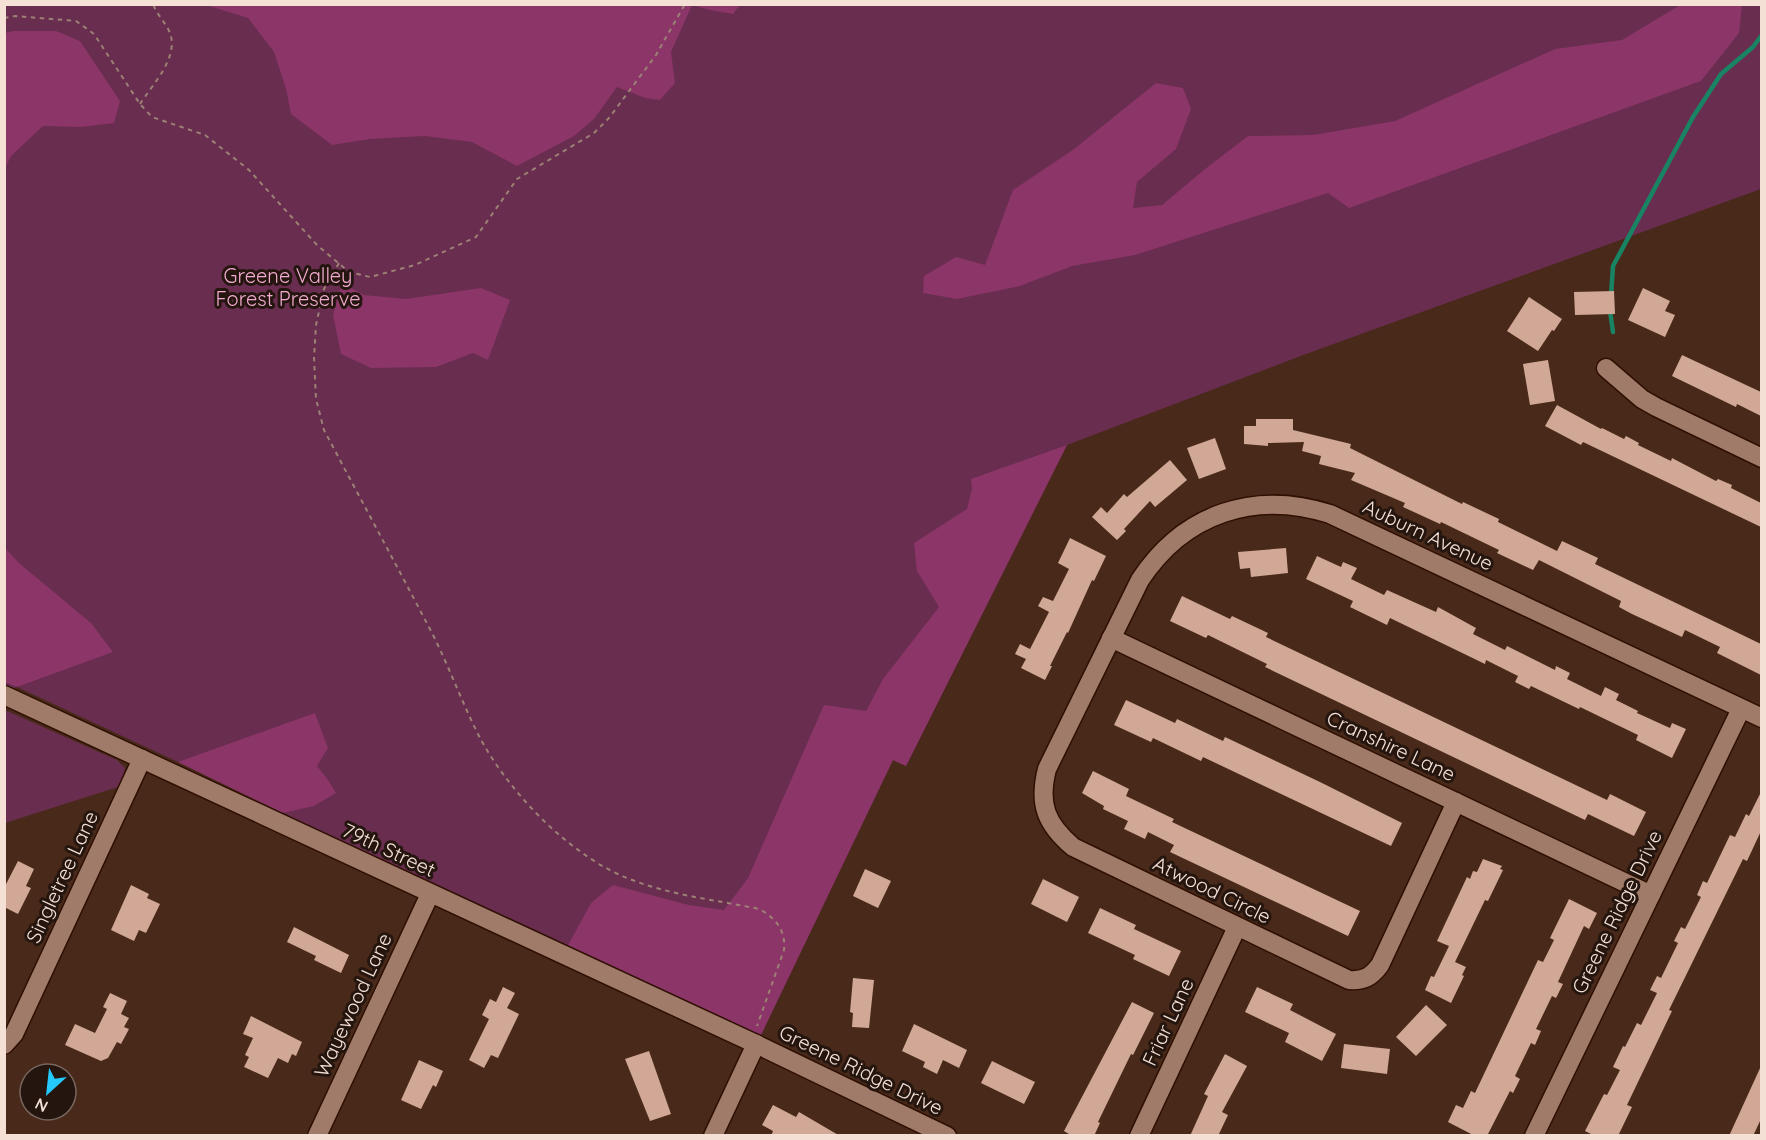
<svg xmlns="http://www.w3.org/2000/svg" width="1766" height="1140" font-family="Quicksand,sans-serif">
<style>
.green{fill:#682d4f}
.forest{fill:#8b3568}
.lines{fill:none;stroke-linecap:round;stroke-linejoin:round}
.stream{stroke:#198463;stroke-width:4.5}
.building{fill:#d0a895}
.minor-casing{stroke:#2e1002;stroke-width:21}
.path{stroke:#9c8174;stroke-width:2;stroke-dasharray:4.5 4.5;stroke-linecap:butt}
.minor{stroke:#a17b69;stroke-width:18}
.labels{text-anchor:middle;stroke-width:6;stroke-linejoin:round;paint-order:stroke}
.park-label{font-size:20px;fill:#f3abd1;stroke:#24160f}
.street-label{font-size:20px;fill:#f5e0d6;stroke:#24160f}
</style>
<rect width="100%" height="100%" fill="#492919"/>
<g class="green">
<polygon points="4,5 1761,5 1761,189 1306,354 1067,445 906,766 893,760 761,1035 432,885 178,762 17,687 5,691"/>
<polygon points="5,710 117,760 125,768 121,786 5,823"/>
</g>
<g class="forest">
<polygon points="206,5 740,4 740,5 733,14 710,10 692,5 671,52 675,83 660,100 645,98 617,87 594,119 574,136 517,166 472,142 425,136 370,139 332,145 291,114 286,89 274,52 248,18"/>
<polygon points="1680,5 1742,5 1739,33 1701,81 1349,208 1328,193 1135,255 1072,266 1020,286 957,299 923,293 924,276 956,257 985,265 1013,190 1074,149 1156,83 1183,88 1191,109 1176,149 1137,182 1133,208 1162,205 1205,169 1248,136 1313,135 1395,121 1555,49 1622,40"/>
<polygon points="13,31 56,31 80,41 120,101 114,123 81,127 43,126 11,156 5,168 5,33"/>
<polygon points="342,283 364,295 406,299 481,288 510,300 488,360 473,353 436,367 371,368 341,354 333,315"/>
<polygon points="1067,445 906,766 893,760 761,1035 567,947 591,903 613,885 689,905 724,910 748,878 824,705 866,711 883,679 939,607 917,571 914,543 967,509 972,489 971,479"/>
<polygon points="5,548 19,563 91,623 113,652 17,687 5,682"/>
<polygon points="315,713 328,748 317,766 328,780 336,793 314,806 283,813 178,762"/>
</g>
<g class="lines">
<g class="stream">
<polyline points="1611,296 1613,266 1693,117 1721,74 1753,47 1762,35"/>
<polyline points="1610,311 1613,332"/>
</g>
</g>
<g class="building">
<polygon points="1643,288 1670,301 1665,311 1675,315 1665,337 1628,320"/>
<polygon points="1614,291 1615,314 1575,315 1574,292"/>
<polygon points="1529,297 1562,319 1554,331 1552,330 1538,351 1507,331"/>
<polygon points="1682,355 1761,392 1761,416 1737,404 1736,407 1672,376"/>
<polygon points="1548,360 1555,401 1530,405 1523,364"/>
<polygon points="1557,405 1601,429 1602,428 1624,439 1626,436 1639,443 1638,445 1671,461 1672,458 1716,481 1718,479 1732,485 1731,488 1761,503 1761,527 1583,442 1581,445 1545,426"/>
<polygon points="1256,419 1293,419 1293,430 1351,444 1350,448 1462,504 1463,502 1499,519 1498,522 1557,551 1562,541 1598,558 1595,564 1761,644 1761,675 1717,653 1720,647 1685,630 1682,637 1632,614 1619,607 1621,601 1539,560 1533,570 1497,553 1499,550 1441,522 1440,524 1403,507 1405,503 1351,480 1355,473 1319,464 1321,456 1302,451 1304,442 1268,443 1268,446 1244,444 1244,426 1256,426"/>
<polygon points="1215,438 1226,469 1199,479 1187,448"/>
<polygon points="1170,460 1187,480 1155,507 1150,501 1124,529 1126,531 1117,540 1092,517 1101,507 1107,513 1124,494 1127,497"/>
<polygon points="1070,538 1106,556 1094,581 1092,580 1068,633 1067,632 1050,666 1052,666 1045,680 1021,668 1026,659 1015,654 1020,644 1030,649 1049,612 1038,606 1043,597 1053,601 1069,569 1058,563"/>
<polygon points="1286,548 1288,573 1251,577 1250,568 1240,569 1238,552"/>
<polygon points="1317,556 1341,567 1343,562 1357,568 1351,579 1384,595 1387,590 1436,612 1438,607 1476,628 1473,634 1505,650 1507,646 1555,670 1556,666 1570,673 1567,679 1601,696 1605,687 1619,694 1616,700 1638,711 1637,713 1670,728 1672,723 1686,729 1672,758 1636,740 1638,735 1580,707 1579,709 1531,686 1529,689 1515,682 1518,676 1486,660 1485,664 1390,618 1387,625 1350,607 1353,601 1306,579"/>
<polygon points="1182,596 1230,619 1232,616 1268,633 1266,637 1607,800 1610,794 1646,812 1634,836 1588,814 1585,820 1265,667 1267,664 1208,635 1206,638 1170,621"/>
<polygon points="1126,700 1175,723 1177,719 1223,741 1225,737 1320,782 1402,823 1391,846 1203,757 1201,761 1153,738 1151,742 1114,725"/>
<polygon points="1093,771 1129,789 1126,796 1174,819 1172,822 1360,911 1348,936 1170,852 1174,845 1148,832 1145,839 1124,829 1128,821 1103,809 1104,806 1082,793"/>
<polygon points="1761,792 1761,831 1747,861 1743,859 1669,1010 1672,1011 1627,1105 1632,1107 1618,1136 1595,1136 1585,1131 1604,1094 1607,1095 1620,1070 1613,1067 1623,1046 1625,1047 1637,1023 1641,1025 1657,993 1650,990 1657,976 1661,978 1678,943 1674,941 1681,927 1685,929 1701,897 1697,895 1703,881 1707,883 1730,835 1735,837 1746,814 1749,816"/>
<polygon points="1483,859 1502,866 1500,869 1503,870 1488,901 1485,900 1455,962 1466,967 1462,975 1464,976 1451,1003 1425,990 1431,976 1434,977 1449,946 1437,941 1467,877 1470,879 1473,871 1477,872"/>
<polygon points="18,861 34,869 26,886 31,888 18,914 4,907 4,888"/>
<polygon points="865,869 891,881 878,908 853,896"/>
<polygon points="1043,879 1079,897 1067,922 1031,904"/>
<polygon points="131,885 149,894 147,898 160,904 146,933 139,930 134,941 111,930"/>
<polygon points="1569,899 1597,913 1589,929 1584,926 1558,982 1563,984 1556,998 1552,996 1536,1029 1541,1031 1535,1045 1531,1043 1515,1076 1520,1079 1513,1093 1510,1091 1487,1136 1475,1136 1448,1122 1456,1105 1463,1108 1471,1091 1475,1093 1538,960 1543,962 1554,940 1550,938"/>
<polygon points="1100,908 1136,925 1134,929 1181,951 1169,976 1133,959 1135,955 1088,933"/>
<polygon points="294,927 349,955 341,973 314,960 316,956 287,942"/>
<polygon points="853,978 874,980 869,1028 852,1027 853,1013 850,1012"/>
<polygon points="503,987 515,993 507,1008 519,1014 498,1058 491,1055 484,1068 469,1060 489,1019 482,1015 490,999 496,1002"/>
<polygon points="1257,987 1293,1004 1290,1010 1336,1034 1322,1061 1285,1042 1289,1033 1245,1012"/>
<polygon points="110,993 127,1001 121,1014 129,1018 124,1027 129,1029 121,1044 117,1042 108,1058 101,1061 65,1045 75,1024 95,1033 107,1009 103,1007"/>
<polygon points="1132,1002 1154,1013 1133,1055 1131,1054 1098,1122 1100,1123 1094,1136 1072,1136 1064,1131"/>
<polygon points="1426,1005 1447,1025 1416,1056 1396,1037"/>
<polygon points="251,1016 302,1042 296,1056 292,1054 288,1063 278,1058 268,1078 244,1067 249,1057 245,1055 253,1038 243,1034"/>
<polygon points="914,1024 967,1050 959,1068 943,1060 937,1074 923,1067 925,1062 902,1051"/>
<polygon points="1344,1044 1390,1049 1387,1074 1341,1068"/>
<polygon points="649,1051 671,1114 650,1121 625,1059"/>
<polygon points="1225,1054 1247,1066 1222,1112 1228,1115 1218,1136 1190,1136 1208,1096 1204,1094"/>
<polygon points="419,1060 443,1071 436,1087 433,1085 421,1109 401,1100"/>
<polygon points="992,1061 1035,1082 1024,1104 981,1083"/>
<polygon points="1761,1066 1761,1119 1753,1136 1729,1136"/>
<polygon points="773,1105 796,1117 799,1112 840,1136 771,1136 773,1131 762,1125"/>
</g>
<g class="lines">
<g class="minor-casing">
<g id="minor">
<polyline points="1606,368 1642,399 1656,407 1762,458"/>
<polyline points="1111,638 1651,895"/>
<polyline points="4,695 756,1044 947,1136"/>
<path d="M 1456,802 L 1380,965 C 1371,977 1364,981 1349,980 L 1073,847 C 1046,824 1038,804 1047,769 L 1140,580 C 1184,513 1255,490 1330,514 L 1762,718"/>
<polyline points="4,1045 14,1034 142,759"/>
<polyline points="317,1136 430,894"/>
<polyline points="713,1136 756,1044"/>
<polyline points="1139,1136 1237,927"/>
<polyline points="1534,1136 1741,709"/>
</g>
</g>
<g class="path">
<polyline points="4,18 15,16 76,21 94,34 140,104 152,117 205,135 249,170 317,245 349,272 370,277 415,265 476,237 517,179 594,133 609,118 656,55 685,4"/>
<path d="M 140,104 C 152,85 179,58 170,33 C 166,23 157,15 153,4"/>
<path d="M 339,263 L 324,289 L 316,325 L 314,358 L 316,399 L 324,430 C 360,498 397,566 433,635 C 450,669 463,705 480,738 C 507,788 557,841 606,868 C 654,894 707,898 759,909 C 776,918 786,931 784,950 L 757,1026"/>
</g>
<use href="#minor" class="minor"/>
</g>
<g class="labels">
<g class="park-label">
<text x="288" y="283">Greene Valley<tspan x="288" dy="23">Forest Preserve</tspan></text>
</g>
<g class="street-label">
<text transform="translate(1428 535) rotate(25)" y="7">Auburn Avenue</text>
<text transform="translate(1391 746) rotate(25)" y="7">Cranshire Lane</text>
<text transform="translate(389 850) rotate(25)" y="7">79th Street</text>
<text transform="translate(62 877) rotate(-65)" y="7">Singletree Lane</text>
<text transform="translate(1212 890) rotate(26)" y="7">Atwood Circle</text>
<text transform="translate(1617 912) rotate(-64)" y="7">Greene Ridge Drive</text>
<text transform="translate(353 1005) rotate(-65)" y="7">Wayewood Lane</text>
<text transform="translate(1168 1022) rotate(-65)" y="7">Friar Lane</text>
<text transform="translate(861 1070) rotate(26)" y="7">Greene Ridge Drive</text>
</g>
</g>
<rect width="1766" height="1140" fill="none" stroke="#f5e0d6" stroke-width="12"/>
<g transform="translate(48 1092) rotate(207)"><circle r="28" fill="#24160f" stroke="#78675f" stroke-width="1.5"/>
<path d="M0-4.5L10 22L0 15L-10 22Z" fill="#24c9fe"/>
<text y="-9" font-size="16" font-weight="bold" text-anchor="middle" fill="#f5e0d6">N</text>
</g>
</svg>
